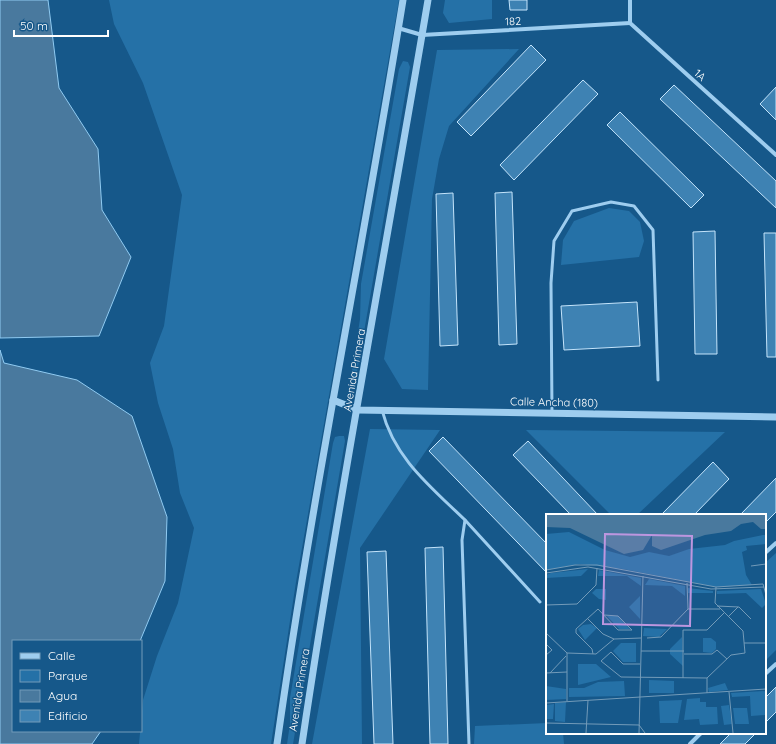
<svg xmlns="http://www.w3.org/2000/svg" width="776" height="744" font-family="Quicksand,sans-serif">
<style>
.green{fill:#2571a7}
.water{fill:#49799e;stroke:#90cbf2}
.building{fill:#3e82b3;stroke:#c4e4fb}
.lines{fill:none;stroke-linecap:round;stroke-linejoin:round}
.service{stroke:#9ecdef;stroke-width:3}
.minor{stroke:#9ecdef;stroke-width:4}
.tertiary{stroke:#9ecdef;stroke-width:7}
.labels{text-anchor:middle;stroke-width:3;stroke-linejoin:round;paint-order:stroke}
.street-label{font-size:11px;fill:#fff;stroke:#16588a}
.inset-road{fill:none;stroke:#739bb9;stroke-width:1}
.view{fill:#bd96df;fill-opacity:0.15;stroke:#bd96df;stroke-width:2}
.inset-edge{fill:none;stroke:#fff;stroke-width:2}
</style>
<rect width="100%" height="100%" fill="#16588a"/>
<g class="green">
<polygon points="109,0 399,0 296,582 271,744 139,744 143,700 157,656 178,603 194,528 180,493 173,449 158,403 150,363 164,326 182,195 143,83 114,24"/>
<polygon points="445,0 492,0 492,19 449,23 443,13"/>
<polygon points="519,49 449,126 439,159 432,199 428,390 402,389 384,359 437,50"/>
<polygon points="403,61 408,62 410,67 356,378 353,379 351,377 360,319 361,284 399,69"/>
<polygon points="609,208 629,211 640,222 644,241 639,257 561,265 563,240 574,221"/>
<polygon points="370,429 440,430 360,548 362,744 312,744"/>
<polygon points="526,430 725,432 637,515 611,515"/>
<polygon points="339,436 344,436 345,441 293,744 287,744 290,724 290,698 333,443 335,437"/>
<polygon points="776,553 776,650 765,661 765,563"/>
<polygon points="547,723 547,733 563,733 564,744 474,744 475,726"/>
</g>
<g class="water">
<polygon points="0,0 48,0 59,88 98,149 102,210 131,257 99,336 0,338"/>
<polygon points="0,350 4,363 77,380 132,416 167,517 165,581 140,641 13,641 13,731 101,731 92,744 0,744"/>
</g>
<g class="building">
<polygon points="509,0 527,0 527,10 510,10"/>
<polygon points="531,45 546,60 471,136 457,122"/>
<polygon points="583,80 598,94 514,180 500,165"/>
<polygon points="674,85 776,181 776,208 660,99"/>
<polygon points="776,87 776,120 760,104"/>
<polygon points="620,112 704,195 691,208 607,125"/>
<polygon points="512,192 517,344 499,345 495,193"/>
<polygon points="453,193 458,345 440,346 436,194"/>
<polygon points="715,231 717,354 695,354 693,232"/>
<polygon points="764,233 776,233 776,357 767,357"/>
<polygon points="637,302 640,346 564,350 561,306"/>
<polygon points="443,437 547,544 547,573 429,451"/>
<polygon points="528,441 598,515 571,515 513,455"/>
<polygon points="713,462 729,479 694,515 661,515"/>
<polygon points="776,478 776,512 765,523 765,515 740,515"/>
<polygon points="443,547 448,744 430,744 425,548"/>
<polygon points="386,551 393,744 374,744 367,552"/>
<polygon points="776,687 776,712 765,723 765,698"/>
<polygon points="731,733 756,733 745,744 720,744"/>
</g>
<g class="lines">
<g class="service">
<path d="M 382,410 C 394,458 431,487 465,520 L 462,540 L 469,744"/>
<polyline points="552,413 551,283 554,241 572,211 611,202 634,206 653,230 658,380"/>
<polyline points="465,520 540,602"/>
</g>
<g class="minor">
<polyline points="630,0 630,23 776,155"/>
<polyline points="398,28 422,35 630,23"/>
<polyline points="765,553 776,543"/>
<polyline points="765,674 776,664"/>
<polyline points="690,744 701,733"/>
</g>
<g class="tertiary">
<polyline points="333,400 358,410 776,417"/>
<path d="M 277,744 C 312,495 363,248 403,0"/>
<path d="M 302,744 C 339,495 386,248 428,0"/>
</g>
</g>
<g class="labels">
<g class="street-label">
<text transform="translate(513 21) rotate(-3)" y="4">182</text>
<text transform="translate(700 75) rotate(42)" y="4">1A</text>
<text transform="translate(354 370) rotate(-80)" y="4">Avenida Primera</text>
<text transform="translate(554 402) rotate(1)" y="4">Calle Ancha (180)</text>
<text transform="translate(299 690) rotate(-81)" y="4">Avenida Primera</text>
</g>
</g>
<g transform="translate(546 514)">
<rect width="220" height="220" fill="#16588a"/>
<path d="M 23,18 L 59,36 L 84,43 L 103,38 L 123,42 L 143,35 L 179,31 L 188,27 L 217,21 L 220,21 L 220,30 L 200,32 L 201,36 L 196,38 L 200,61 L 206,71 L 170,73 L 77,55 L 34,50 L 0,56 L 0,20 ZM 42,55 L 35,62 L 0,64 L 0,61 L 5,59 ZM 53,56 L 95,64 L 95,72 L 81,62 L 52,62 ZM 103,65 L 139,72 L 139,82 L 126,72 L 99,71 ZM 142,74 L 167,77 L 167,79 L 142,79 ZM 50,75 L 60,75 L 60,86 L 53,85 L 46,79 ZM 215,75 L 220,90 L 216,94 L 200,79 L 171,80 L 171,77 ZM 94,82 L 94,105 L 83,93 ZM 61,102 L 72,102 L 84,115 L 73,115 ZM 45,110 L 51,114 L 39,126 L 32,115 L 37,111 ZM 98,114 L 121,115 L 113,123 L 97,122 ZM 136,123 L 137,152 L 124,140 L 124,135 ZM 157,124 L 165,124 L 170,128 L 170,135 L 166,139 L 157,138 ZM 75,129 L 90,129 L 90,148 L 77,148 L 67,137 ZM 32,150 L 50,150 L 65,163 L 32,171 ZM 103,166 L 128,167 L 128,179 L 103,179 ZM 78,167 L 79,182 L 23,183 L 23,174 L 38,174 L 52,168 ZM 179,169 L 182,176 L 163,178 L 162,174 ZM 0,172 L 20,175 L 20,185 L 0,186 ZM 220,177 L 219,201 L 205,202 L 204,182 L 186,183 L 185,179 ZM 154,184 L 154,188 L 160,188 L 160,193 L 171,193 L 172,210 L 154,211 L 153,205 L 138,206 L 141,185 ZM 136,186 L 132,209 L 114,209 L 113,187 ZM 20,188 L 19,208 L 9,207 L 9,189 ZM 8,190 L 7,205 L 0,205 L 0,191 ZM 183,191 L 186,210 L 178,211 L 175,192 ZM 187,194 L 201,194 L 203,210 L 189,210 Z" fill="#2571a7"/>
<path d="M 0,1 L 220,1 L 220,15 L 215,15 L 207,8 L 195,10 L 185,17 L 159,21 L 115,36 L 106,32 L 106,21 L 97,36 L 78,40 L 24,14 L 0,13 Z" fill="#49799e"/>
<path class="inset-road" d="M 205,52 L 220,50M 0,56 L 29,51 L 51,51 L 170,73 L 217,70 L 220,81M 0,59 L 42,53 L 165,75 L 218,73M 141,69 L 142,95M 0,72 L 0,116M 0,91 L 31,90 L 50,71 L 51,54M 171,92 L 193,93 L 205,105M 183,102 L 192,93M 42,105 L 57,120 L 68,125M 0,119 L 21,139 L 21,187M 101,124 L 115,123 L 142,95 L 174,95M 198,129 L 220,129M 0,130 L 6,136 L 0,141M 95,137 L 138,137M 21,139 L 50,140 L 68,125 L 95,124M 47,140 L 46,135 L 30,119 L 30,115 L 52,95 L 72,116 L 86,116 L 72,102 L 58,101M 138,140 L 166,140 L 171,136 L 181,145M 94,150 L 77,150 L 65,138 L 55,147 L 75,163 L 161,164 L 185,141 L 199,139 L 197,117 L 169,89 L 170,73M 0,159 L 21,158M 4,159 L 20,142M 137,164 L 137,116 L 161,116 L 179,98M 161,164 L 161,179M 183,178 L 187,219M 0,189 L 220,175M 0,209 L 93,211 L 99,219M 40,219 L 42,186M 93,219 L 97,62"/>
<path class="view" d="M 59,20 L 146,22 L 144,112 L 57,110 Z"/>
<rect width="220" height="220" class="inset-edge"/>
</g>
<rect x="12" y="640" width="130" height="92" fill="#16588a" stroke="#739bb9"/>
<rect x="20" y="653" width="20" height="6" fill="#9ecdef" stroke="#739bb9"/>
<text x="48" y="660" font-size="12" fill="#ffffff">Calle</text>
<rect x="20" y="670" width="20" height="12" fill="#2571a7" stroke="#739bb9"/>
<text x="48" y="680" font-size="12" fill="#ffffff">Parque</text>
<rect x="20" y="690" width="20" height="12" fill="#49799e" stroke="#739bb9"/>
<text x="48" y="700" font-size="12" fill="#ffffff">Agua</text>
<rect x="20" y="710" width="20" height="12" fill="#3e82b3" stroke="#739bb9"/>
<text x="48" y="720" font-size="12" fill="#ffffff">Edificio</text>
<path d="M14 30v6h94v-6" fill="none" stroke="#ffffff" stroke-width="2"/>
<text x="20" y="30" font-size="12" fill="#ffffff" stroke="#16588a" stroke-width="3" paint-order="stroke">50 m</text>
</svg>
